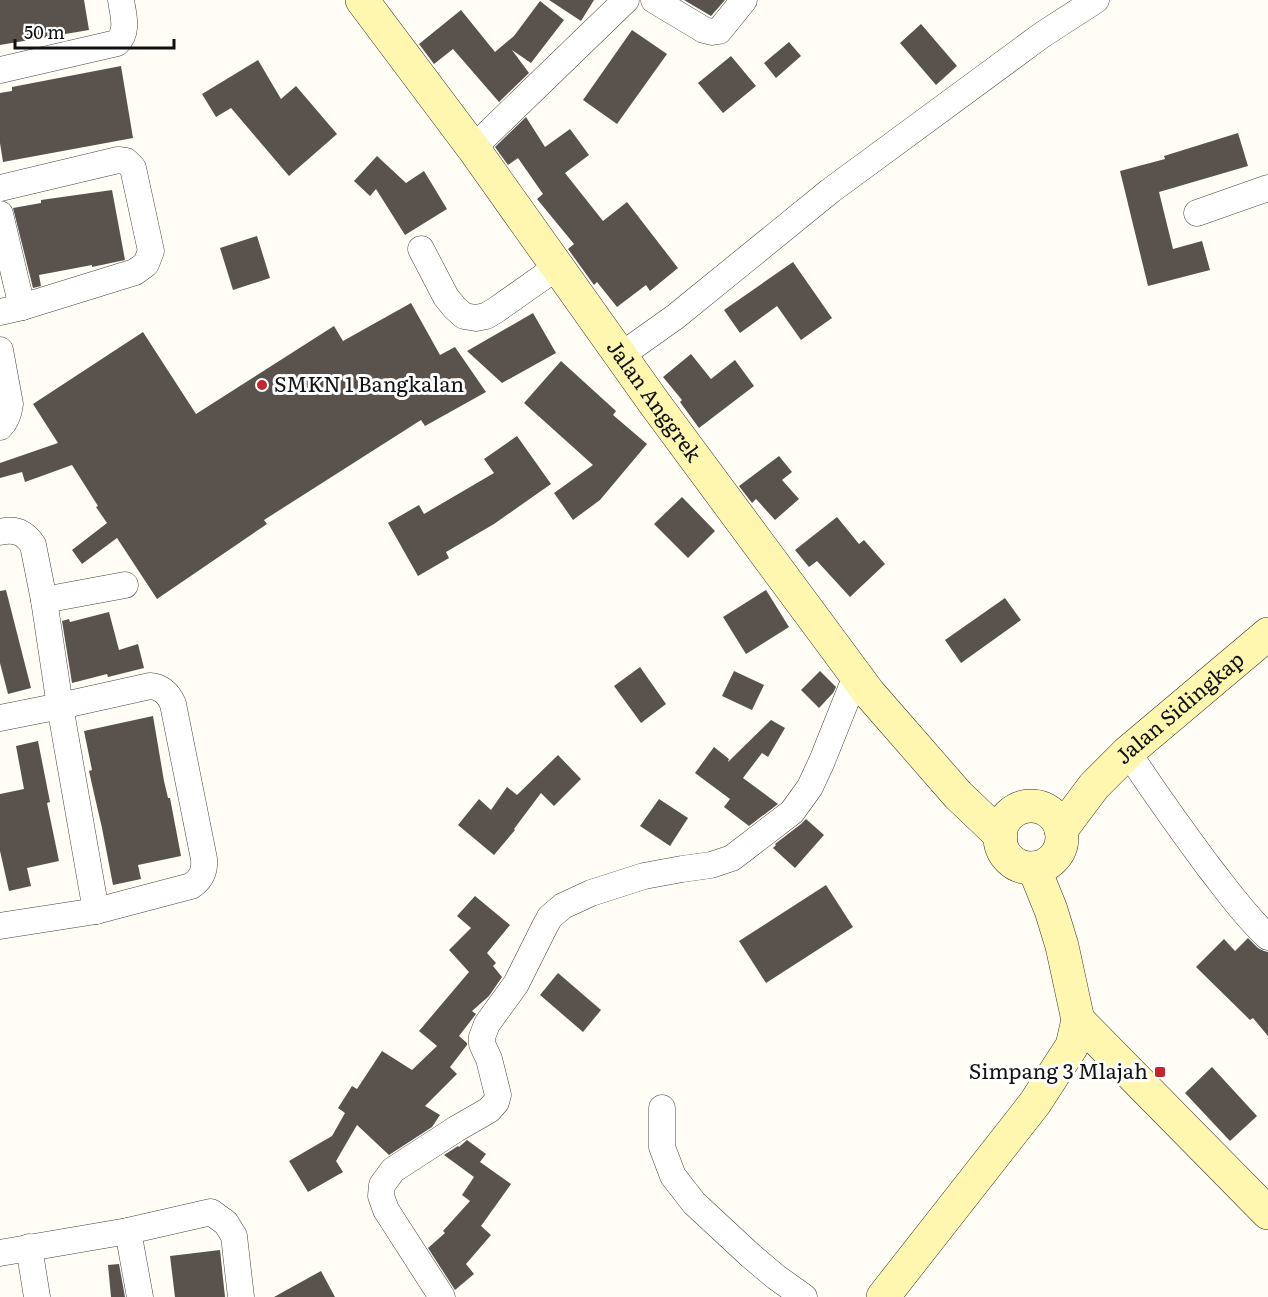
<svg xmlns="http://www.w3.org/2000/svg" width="1268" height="1297" font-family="Literata,serif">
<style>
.building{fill:#5a524d}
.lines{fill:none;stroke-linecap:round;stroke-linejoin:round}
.street-casing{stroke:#444;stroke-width:27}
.secondary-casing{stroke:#333;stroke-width:34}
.street{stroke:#fff;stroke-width:26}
.secondary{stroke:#fff6b0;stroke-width:33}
.poi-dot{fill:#c4262e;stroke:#fff;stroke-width:2}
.labels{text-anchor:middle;stroke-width:6;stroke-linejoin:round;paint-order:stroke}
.poi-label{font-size:21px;fill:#111;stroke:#fff;text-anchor:start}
.street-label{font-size:21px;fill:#111;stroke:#fff}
</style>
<rect width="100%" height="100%" fill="#fffdf5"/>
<g class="building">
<polygon points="0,0 84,0 89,30 0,45"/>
<polygon points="549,0 594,0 581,21"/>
<polygon points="684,0 725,0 711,16"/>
<polygon points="540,1 564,20 531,63 512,50 529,73 499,102 453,49 434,64 419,44 461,10 495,52 514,36"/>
<polygon points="921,24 957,66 936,85 900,43"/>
<polygon points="632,30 667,54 617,124 583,100"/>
<polygon points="789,42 801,56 776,78 764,63"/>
<polygon points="731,56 756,86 723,113 698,83"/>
<polygon points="258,60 281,99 296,86 337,134 289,176 231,108 216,117 202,94"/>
<polygon points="121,66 133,138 3,162 0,143 0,93 12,91 12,87"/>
<polygon points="526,117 545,147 570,129 589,155 565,173 603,221 627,202 678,268 650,291 646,285 617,307 597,282 594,285 568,249 574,244 537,199 543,194 518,158 508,165 495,147"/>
<polygon points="1238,133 1248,166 1159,192 1173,249 1202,241 1210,270 1148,286 1120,171 1165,159 1164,156"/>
<polygon points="377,156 406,183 424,171 447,209 405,235 376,189 370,196 354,181"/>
<polygon points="112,190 125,260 92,267 92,265 39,275 41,286 33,288 13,208 41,203 41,200"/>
<polygon points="257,236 270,278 233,290 220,248"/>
<polygon points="793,262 832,318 801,340 777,306 740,333 724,310"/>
<polygon points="411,303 440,355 455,347 486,392 425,426 421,420 264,520 267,524 157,599 117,538 82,564 72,550 107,523 96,507 98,506 72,465 25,482 22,472 0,478 0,463 58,443 33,404 143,332 196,414 334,326 343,341"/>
<polygon points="533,313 556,353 502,383 467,351"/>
<polygon points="691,354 711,379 735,360 754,386 699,428 680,402 682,400 663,377"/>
<polygon points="561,361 616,411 613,415 647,444 600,500 573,520 554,493 593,465 524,403"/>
<polygon points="517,436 551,484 494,524 446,552 449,558 418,576 388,523 419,505 424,514 494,473 484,459"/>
<polygon points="779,456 792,472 782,480 799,499 775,520 756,499 752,503 739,486"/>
<polygon points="682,497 715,531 688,558 654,524"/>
<polygon points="837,517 859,544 864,540 885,564 850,597 817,561 809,567 795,550"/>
<polygon points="6,590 31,688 8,694 0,663 0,591"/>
<polygon points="766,590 789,627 746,654 723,617"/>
<polygon points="1005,598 1021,620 961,663 945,640"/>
<polygon points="109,612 119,650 138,644 144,668 108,677 107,674 72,683 62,621 69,619 70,622"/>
<polygon points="640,667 666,704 641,723 614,686"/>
<polygon points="734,671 764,685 752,710 722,696"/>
<polygon points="820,671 836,687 833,693 819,708 801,690"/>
<polygon points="153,716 164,781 168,798 170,798 181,856 138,865 141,879 113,885 102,828 93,789 89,771 92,770 84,731"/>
<polygon points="771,720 785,728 768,757 762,753 743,778 778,804 749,826 724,807 730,799 695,773 714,747 729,759 728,762"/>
<polygon points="38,741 50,802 47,803 59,861 27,868 31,886 9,891 0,851 0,794 24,789 16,746"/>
<polygon points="558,755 581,779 554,806 541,793 514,829 515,830 494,855 458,825 479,799 491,810 507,787 517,795"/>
<polygon points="659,799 688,818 670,846 640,826"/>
<polygon points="806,819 824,835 795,868 773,848 776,845 775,844 801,824"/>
<polygon points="826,885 853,927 766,983 739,941"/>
<polygon points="475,896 510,925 487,953 496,963 493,966 502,977 489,996 472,1011 476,1014 459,1036 467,1043 467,1045 450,1067 457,1074 425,1106 440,1115 432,1127 389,1155 357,1125 336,1161 343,1172 308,1192 289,1161 332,1136 345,1113 338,1108 352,1086 357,1089 382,1051 412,1070 437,1046 419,1031 469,972 449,950 471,928 457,916"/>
<polygon points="1248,938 1258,948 1264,951 1268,952 1268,1036 1253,1018 1250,1020 1196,967 1224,939 1235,951"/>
<polygon points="558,973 601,1010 583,1032 540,995"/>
<polygon points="1212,1067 1257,1116 1230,1141 1185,1093"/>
<polygon points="467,1140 486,1154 480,1162 511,1184 481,1226 491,1235 466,1264 474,1274 455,1290 428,1248 445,1233 443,1231 470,1201 462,1195 474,1177 444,1155 458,1146 459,1147"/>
<polygon points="220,1250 225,1297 175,1297 170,1256"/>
<polygon points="119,1264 125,1297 111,1297 108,1265"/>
<polygon points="321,1271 335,1297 274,1297"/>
</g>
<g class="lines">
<g class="street-casing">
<g id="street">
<polyline points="654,0 704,30 712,32 719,31 744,0"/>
<path d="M 0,70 L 117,43 C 129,31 123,15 121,0"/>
<polyline points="473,148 626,0"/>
<polyline points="0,188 118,160 126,161 133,168 151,251 146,264 135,272 22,307 0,312"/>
<polyline points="1197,213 1268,188"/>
<polyline points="0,214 22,307"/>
<polyline points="421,249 446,297 455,308 464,316 476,318 486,316 496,310 557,267"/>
<path d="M 0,350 L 10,404 C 9,413 7,420 0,427"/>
<polyline points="620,356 675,317 830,191 1042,35 1096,0"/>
<path d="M 0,532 C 15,528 25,533 33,545 L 44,600 L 60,706 L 150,686 C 162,687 168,693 173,704 L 204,859 C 205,871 202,879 191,886 L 96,911 L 0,926"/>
<polyline points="44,600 125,585"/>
<polyline points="0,718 60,706 96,911"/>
<path d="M 1128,752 C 1153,791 1180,828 1208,866 C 1227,890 1245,916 1268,937"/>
<polyline points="662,1108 662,1147 673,1176 694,1203 751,1256 776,1277 804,1297"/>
<polyline points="128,1231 140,1297"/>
<polyline points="29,1247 37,1297"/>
<polyline points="0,1253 128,1231 211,1212 226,1223 234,1236 241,1297"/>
<polyline points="442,1297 386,1210 381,1196 382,1185 393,1170 456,1129 489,1110 496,1102 498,1095 489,1059 482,1044 482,1037 487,1024 516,984 545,926 550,917 563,906 591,893 644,876 682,869 711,865 732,858 792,812 810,787 822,761 856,676"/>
</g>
</g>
<g class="secondary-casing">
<g id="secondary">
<path id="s1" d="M 362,0 L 473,148 L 655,404 L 869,693 L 958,795 L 1001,836"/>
<circle cx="1031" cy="837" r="31"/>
<path id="s2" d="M 1061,830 L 1094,786 L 1128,752 L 1268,634"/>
<polyline points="1034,868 1051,910 1062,946 1078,1020 1268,1213"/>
<polyline points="883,1297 1035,1103 1072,1046 1078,1020"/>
</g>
</g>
<use href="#street" class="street"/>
<use href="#secondary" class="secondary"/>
</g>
<g class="poi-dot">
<circle cx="262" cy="385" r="6"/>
<rect x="1154" y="1066" width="12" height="12" rx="3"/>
</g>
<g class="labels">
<g class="poi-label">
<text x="274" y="392">SMKN 1 Bangkalan</text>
<text x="1148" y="1079" text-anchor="end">Simpang 3 Mlajah</text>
</g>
<g class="street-label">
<text dy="7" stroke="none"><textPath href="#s1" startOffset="496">Jalan Anggrek</textPath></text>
<text dy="7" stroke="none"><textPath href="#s2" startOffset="171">Jalan Sidingkap</textPath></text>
</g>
</g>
<path d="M15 39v9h159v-9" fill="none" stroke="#111111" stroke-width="3"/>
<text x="24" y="39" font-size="18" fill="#111111" stroke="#ffffff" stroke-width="4.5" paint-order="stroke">50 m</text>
</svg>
